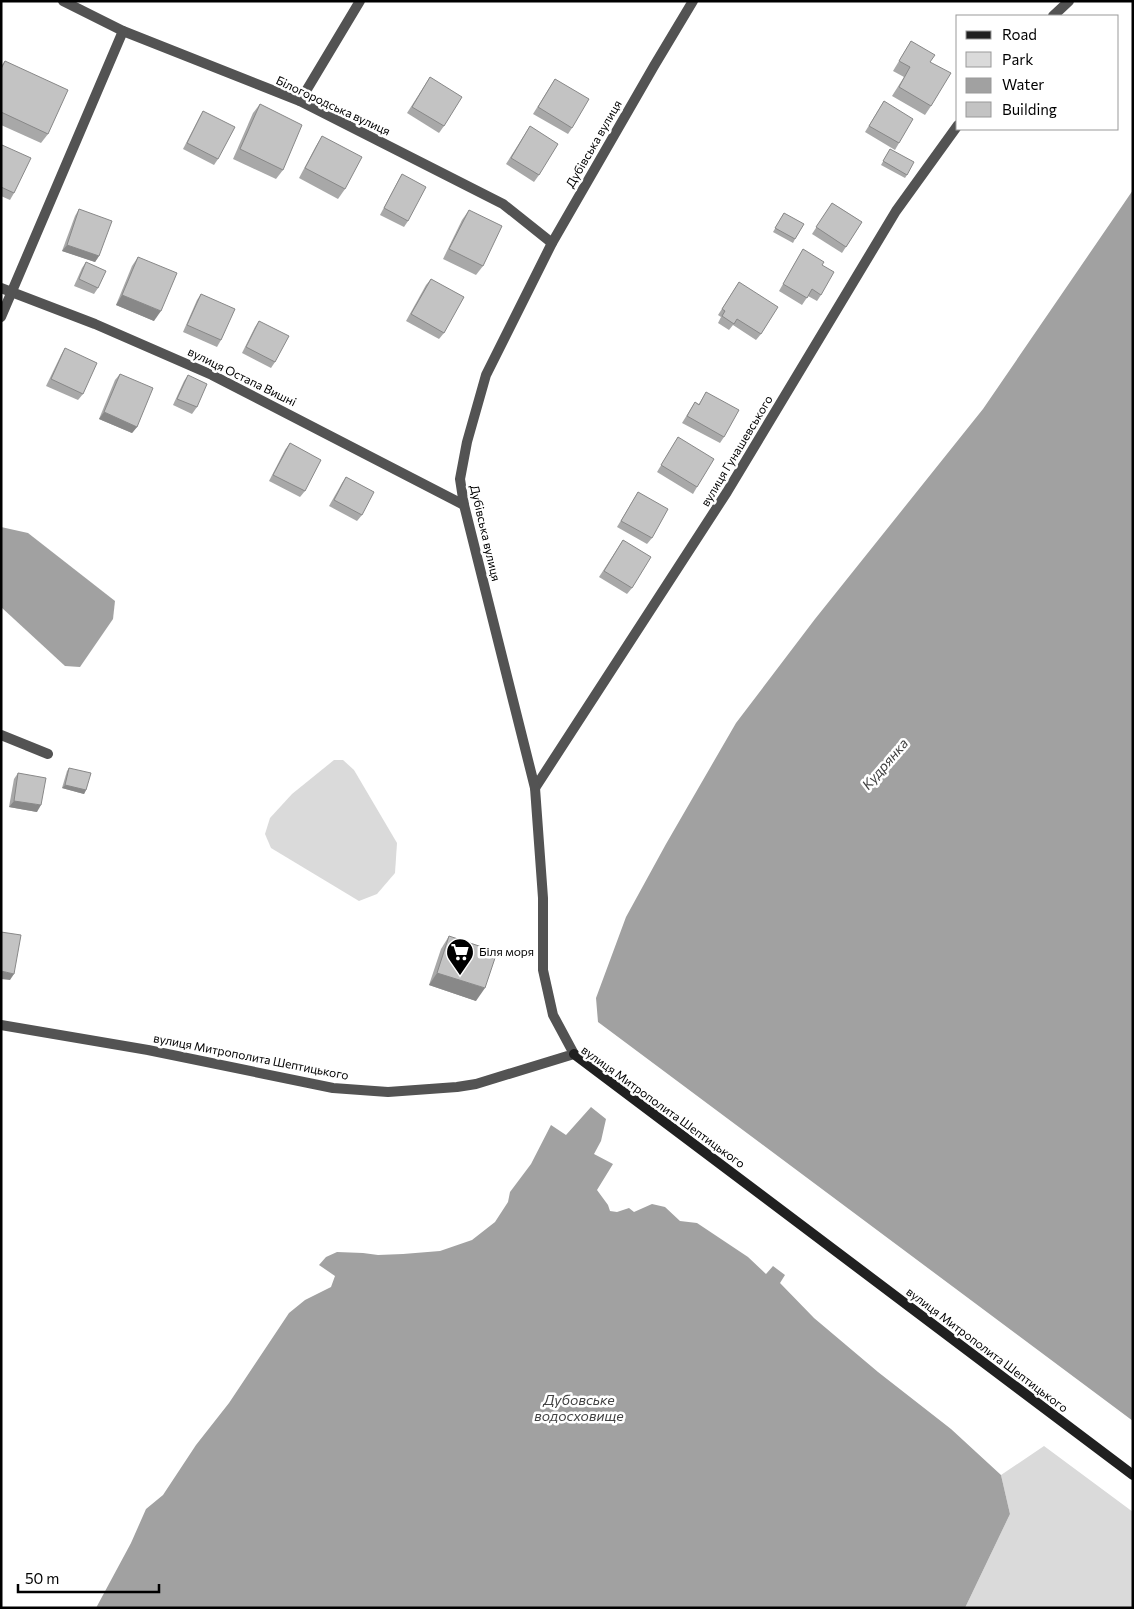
<svg xmlns="http://www.w3.org/2000/svg" width="1134" height="1609" font-family="Commissioner,sans-serif">
<style>
.green{fill:#dadada}
.water{fill:#a1a1a1}
.lines{fill:none;stroke-linecap:round;stroke-linejoin:round}
.street{stroke:#535353;stroke-width:10}
.secondary{stroke:#202020;stroke-width:10}
.wall{fill:#a8a8a8}
.shaded-wall{fill:#888}
.building{fill:#c3c3c3;stroke:#888}
.labels{text-anchor:middle;stroke-width:5;stroke-linejoin:round;paint-order:stroke}
.street-label{font-size:12px;fill:#000;stroke:#fff}
.poi-label{font-size:12px;fill:#000;stroke:#fff;text-anchor:start}
.water-label{font-size:14px;font-style:italic;fill:#424242;stroke:#fff}
</style>
<rect width="100%" height="100%" fill="#fff"/>
<g class="green">
<polygon points="334,760 343,760 354,770 397,843 395,873 377,894 359,901 271,848 265,834 270,818 292,794"/>
<polygon points="1044,1446 1133,1512 1133,1608 965,1608 1010,1514 1001,1475"/>
</g>
<g class="water">
<polygon points="1133,190 1133,1421 598,1022 596,998 626,917 666,844 736,723 815,619 983,409"/>
<polygon points="1,527 28,533 115,601 113,619 80,667 65,666 1,607"/>
<polygon points="591,1107 606,1119 601,1141 594,1154 613,1164 597,1190 608,1205 610,1211 617,1212 629,1208 634,1212 652,1204 665,1207 680,1221 697,1223 748,1257 766,1274 773,1266 785,1275 780,1283 814,1318 878,1372 951,1429 1001,1475 1010,1514 965,1608 96,1608 131,1543 146,1509 163,1495 196,1445 229,1403 289,1313 305,1300 331,1287 335,1276 319,1265 326,1257 337,1252 363,1253 378,1255 403,1254 440,1251 472,1240 495,1222 508,1202 510,1192 531,1164 551,1125 566,1135"/>
</g>
<g class="lines">
<g class="street">
<polyline points="63,1 123,31 300,101 503,204 552,243"/>
<polyline points="1053,16 1069,1"/>
<polyline points="300,101 360,1"/>
<polyline points="1,288 95,324 212,375 464,505"/>
<polyline points="1,317 123,31"/>
<polyline points="1,735 48,754"/>
<polyline points="535,788 727,492 896,211 958,125"/>
<polyline points="1,1025 148,1050 333,1088 388,1092 457,1087 476,1084 574,1054 553,1015 543,970 543,898 535,788 464,505 460,479 467,442 486,375 552,243 654,66 693,1"/>
</g>
<polyline class="secondary" points="574,1054 1133,1475"/>
</g>
<g class="wall">
<polygon points="911,41 930,62 931,106 925,115 892,96 904,77 893,71"/>
<polygon points="5,61 48,134 41,143 1,125 1,66"/>
<polygon points="430,77 444,126 439,133 407,113"/>
<polygon points="555,79 572,128 568,134 533,114"/>
<polygon points="884,101 899,143 895,150 865,132"/>
<polygon points="260,104 283,170 276,179 233,159 253,113"/>
<polygon points="203,111 218,159 214,165 183,149 199,118"/>
<polygon points="530,126 539,175 534,182 506,164"/>
<polygon points="322,136 345,189 338,199 299,178 316,146"/>
<polygon points="1,147 14,193 10,200 1,196"/>
<polygon points="890,149 907,175 905,178 881,165"/>
<polygon points="402,174 408,221 404,227 380,215 398,181"/>
<polygon points="832,203 862,222 842,253 812,234"/>
<polygon points="79,209 99,256 95,262 62,251 75,216"/>
<polygon points="469,210 483,266 476,275 443,259 462,220"/>
<polygon points="784,213 795,239 793,243 773,232"/>
<polygon points="803,249 822,265 821,295 817,301 808,296 802,305 779,291"/>
<polygon points="138,257 154,321 116,305 132,266"/>
<polygon points="86,262 98,288 94,294 74,286 82,268"/>
<polygon points="431,279 444,333 439,339 406,321 426,285"/>
<polygon points="739,282 761,334 756,340 733,325 729,330 718,323 721,317 718,315"/>
<polygon points="201,294 221,340 217,347 183,332 197,300"/>
<polygon points="259,321 275,362 271,368 242,353 255,327"/>
<polygon points="65,348 83,394 78,400 46,386 61,355"/>
<polygon points="120,374 137,427 132,433 99,419 115,380"/>
<polygon points="188,375 197,407 192,414 173,405 184,381"/>
<polygon points="706,392 724,437 720,443 682,423 695,402 699,404"/>
<polygon points="678,437 697,487 693,494 657,472"/>
<polygon points="290,443 305,491 300,497 269,481 285,450"/>
<polygon points="346,477 362,515 357,521 329,506 342,483"/>
<polygon points="638,492 652,538 647,544 617,527"/>
<polygon points="623,540 632,588 627,594 599,577"/>
<polygon points="69,768 86,790 84,794 62,788 67,771"/>
<polygon points="18,773 37,812 9,807 14,779"/>
<polygon points="449,936 476,1001 429,985 441,949"/>
</g>
<g class="shaded-wall">
<polygon points="67,245 99,256 95,262 62,251"/>
<polygon points="122,295 161,311 154,321 116,305"/>
<polygon points="104,412 137,427 132,433 99,419"/>
<polygon points="65,785 86,790 84,794 62,788"/>
<polygon points="14,801 41,805 37,812 9,807"/>
<polygon points="1,971 14,974 10,980 1,979"/>
<polygon points="437,973 485,988 476,1001 429,985"/>
</g>
<g class="building">
<polygon points="911,41 935,55 930,62 951,73 931,106 899,87 910,67 899,61"/>
<polygon points="5,61 68,90 48,134 1,112 1,69"/>
<polygon points="430,77 462,97 444,126 412,107"/>
<polygon points="555,79 589,99 572,128 538,107"/>
<polygon points="884,101 913,119 899,143 869,126"/>
<polygon points="260,104 302,125 283,170 240,149"/>
<polygon points="203,111 235,127 218,159 187,143"/>
<polygon points="530,126 558,144 539,175 511,158"/>
<polygon points="322,136 362,157 345,189 305,168"/>
<polygon points="2,145 31,158 14,193 1,187 1,147"/>
<polygon points="890,149 914,162 907,175 883,161"/>
<polygon points="402,174 426,187 408,221 384,208"/>
<polygon points="832,203 862,222 846,247 816,227"/>
<polygon points="79,209 112,221 99,256 67,245"/>
<polygon points="469,210 502,226 483,266 449,249"/>
<polygon points="784,213 804,224 795,239 775,228"/>
<polygon points="803,249 824,262 822,265 834,272 821,295 812,289 807,298 783,284"/>
<polygon points="138,257 177,273 161,311 122,295"/>
<polygon points="86,262 106,271 98,288 79,279"/>
<polygon points="431,279 464,297 444,333 411,314"/>
<polygon points="739,282 778,307 761,334 737,319 734,324 722,316 725,311 722,309"/>
<polygon points="201,294 235,309 221,340 187,325"/>
<polygon points="259,321 289,336 275,362 246,347"/>
<polygon points="65,348 97,363 83,394 51,379"/>
<polygon points="120,374 153,388 137,427 104,412"/>
<polygon points="188,375 207,384 197,407 177,399"/>
<polygon points="706,392 739,410 724,437 687,416 695,402 699,405"/>
<polygon points="678,437 714,459 697,487 661,465"/>
<polygon points="290,443 321,460 305,491 273,475"/>
<polygon points="346,477 374,492 362,515 334,500"/>
<polygon points="638,492 668,509 652,538 621,521"/>
<polygon points="623,540 651,557 632,588 604,571"/>
<polygon points="69,768 91,773 86,790 65,785"/>
<polygon points="18,773 46,778 41,805 14,801"/>
<polygon points="1,932 21,935 14,974 1,971"/>
<polygon points="449,936 497,952 485,988 437,973"/>
</g>
<defs>
<g id="supermarket-pin" transform="scale(1.4375)"><path d="M0 17L-7.5 6A9.5 9.5 0 1 1 7.5 6Z" fill="#000" stroke="#fff"/><path d="M-6-5.5h2.5l.6 2H6L4.5 2H-2.5L-4.4-4H-6ZM-1.5 3.2a1.3 1.3 0 1 0 .1 0ZM3 3.2a1.3 1.3 0 1 0 .1 0Z" fill="#fff"/></g>
</defs>
<g fill-rule="evenodd">
<use href="#supermarket-pin" x="460" y="952"/>
</g>
<g class="labels">
<g class="street-label">
<text transform="translate(333 106) rotate(25)" y="4">Білогородська вулиця</text>
<text transform="translate(594 144) rotate(-60)" y="4">Дубівська вулиця</text>
<text transform="translate(242 377) rotate(26)" y="4">вулиця Остапа Вишні</text>
<text transform="translate(737 451) rotate(-59)" y="4">вулиця Гунашевського</text>
<text transform="translate(485 533) rotate(77)" y="4">Дубівська вулиця</text>
<text transform="translate(251 1057) rotate(11)" y="4">вулиця Митрополита Шептицького</text>
<text transform="translate(663 1107) rotate(36)" y="4">вулиця Митрополита Шептицького</text>
<text transform="translate(987 1350) rotate(37)" y="4">вулиця Митрополита Шептицького</text>
</g>
<g class="poi-label">
<text x="479" y="956">Біля моря</text>
</g>
<g class="water-label">
<text transform="translate(885 764) rotate(-49)" y="5">Кудрянка</text>
<text x="579" y="1405">Дубовське<tspan x="579" dy="16">водосховище</tspan></text>
</g>
</g>
<rect width="1134" height="1609" fill="none" stroke="#000000" stroke-width="5"/>
<rect x="956" y="15" width="162" height="115" fill="#ffffff" stroke="#999999"/>
<rect x="966" y="31" width="25" height="8" fill="#202020" stroke="#999999"/>
<text x="1002" y="40" font-size="15" fill="#000000">Road</text>
<rect x="966" y="52" width="25" height="15" fill="#dadada" stroke="#999999"/>
<text x="1002" y="65" font-size="15" fill="#000000">Park</text>
<rect x="966" y="78" width="25" height="15" fill="#a1a1a1" stroke="#999999"/>
<text x="1002" y="90" font-size="15" fill="#000000">Water</text>
<rect x="966" y="102" width="25" height="15" fill="#c3c3c3" stroke="#999999"/>
<text x="1002" y="115" font-size="15" fill="#000000">Building</text>
<path d="M18 1584v8h141v-8" fill="none" stroke="#000000" stroke-width="2.5"/>
<text x="25" y="1584" font-size="15" fill="#000000" stroke="#ffffff" stroke-width="4" paint-order="stroke">50 m</text>
</svg>
